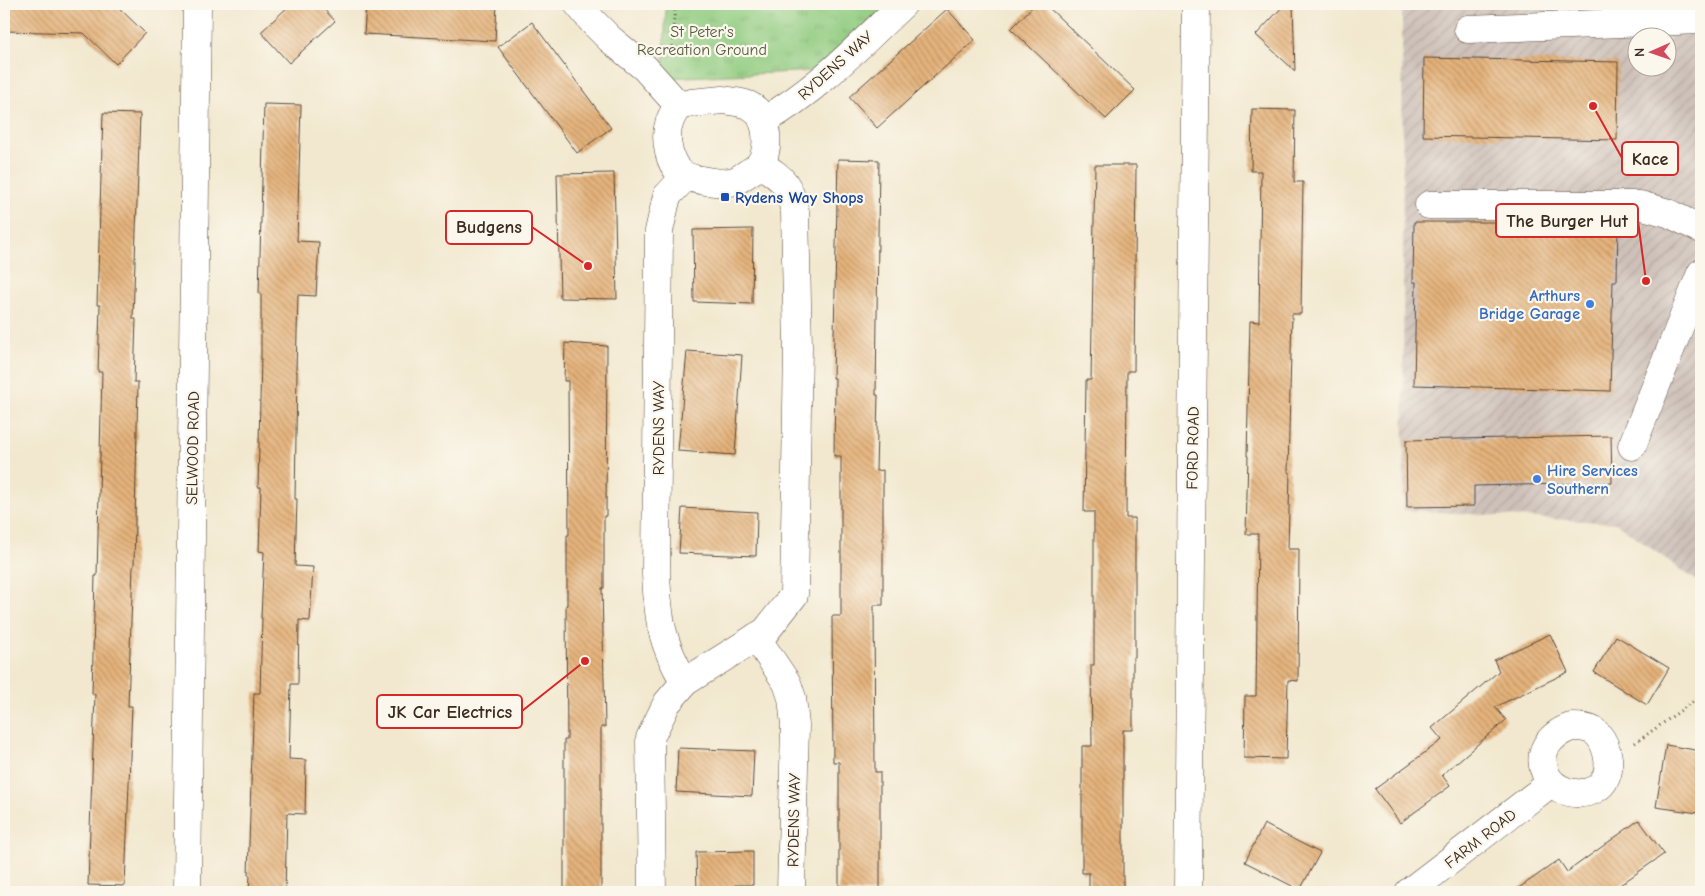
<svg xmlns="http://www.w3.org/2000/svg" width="1705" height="896" font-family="'Comic Neue',sans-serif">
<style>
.industrial{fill:url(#industrial-furrows);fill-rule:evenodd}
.grass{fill:url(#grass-tufts);stroke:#667b50}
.building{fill:url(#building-back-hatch)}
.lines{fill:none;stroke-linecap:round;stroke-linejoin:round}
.minor-casing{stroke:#564639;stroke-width:29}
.path{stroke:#564639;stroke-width:3;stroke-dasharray:1 4;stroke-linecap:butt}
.minor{stroke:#fff;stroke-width:28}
.transit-dot{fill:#1a4fb4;stroke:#fbf7ec;stroke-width:2}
.shop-dot{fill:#3f7fe0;stroke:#fbf7ec;stroke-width:2}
.labels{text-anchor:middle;stroke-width:4.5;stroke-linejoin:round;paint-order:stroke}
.park-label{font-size:16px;fill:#555b3c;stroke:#fbf7ec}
.street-label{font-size:16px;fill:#3b2a1e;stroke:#fbf7ec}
.transit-label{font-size:16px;font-weight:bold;fill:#164399;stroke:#fbf7ec;text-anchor:start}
.shop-label{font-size:16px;font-weight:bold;fill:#366cbe;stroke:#fbf7ec;text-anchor:end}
.leader{fill:none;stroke:#d62828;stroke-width:2}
.callout-dot{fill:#d62828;stroke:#fbf7ec;stroke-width:2}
.callout{fill:#fbf7ec;stroke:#d62828;stroke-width:2}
.callout-label{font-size:18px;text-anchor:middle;font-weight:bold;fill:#3b2a1e}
</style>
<defs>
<pattern id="industrial-furrows" width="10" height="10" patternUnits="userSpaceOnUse" patternTransform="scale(1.25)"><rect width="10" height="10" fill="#cec1b9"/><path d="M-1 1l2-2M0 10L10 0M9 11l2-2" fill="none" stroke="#b2a69f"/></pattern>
<pattern id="grass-tufts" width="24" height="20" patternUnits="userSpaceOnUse" patternTransform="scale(1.25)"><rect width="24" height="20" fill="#91cc81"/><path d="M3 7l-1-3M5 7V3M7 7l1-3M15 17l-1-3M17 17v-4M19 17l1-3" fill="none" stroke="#7eaf6f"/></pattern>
<pattern id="building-back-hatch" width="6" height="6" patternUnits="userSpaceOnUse" patternTransform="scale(1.25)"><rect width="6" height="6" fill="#e5b37c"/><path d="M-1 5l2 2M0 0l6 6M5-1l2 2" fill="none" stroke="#bb9265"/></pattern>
</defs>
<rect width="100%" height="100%" fill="#fbf7ec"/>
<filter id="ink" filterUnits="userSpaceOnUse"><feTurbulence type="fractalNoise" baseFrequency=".02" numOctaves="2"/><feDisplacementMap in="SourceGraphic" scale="10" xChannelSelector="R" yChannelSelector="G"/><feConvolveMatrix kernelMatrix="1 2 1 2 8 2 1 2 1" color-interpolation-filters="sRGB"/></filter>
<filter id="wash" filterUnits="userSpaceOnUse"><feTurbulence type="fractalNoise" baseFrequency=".0096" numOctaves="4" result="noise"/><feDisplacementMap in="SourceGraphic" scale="20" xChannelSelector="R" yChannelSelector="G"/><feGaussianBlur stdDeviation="1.12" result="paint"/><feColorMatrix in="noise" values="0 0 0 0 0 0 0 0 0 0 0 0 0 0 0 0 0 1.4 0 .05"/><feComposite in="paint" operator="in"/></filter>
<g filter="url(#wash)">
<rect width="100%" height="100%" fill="#f2e8cf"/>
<path class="industrial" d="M 1402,4 L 1701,4 L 1701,584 L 1616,523 L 1404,510 ZM 1638,38 L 1668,38 L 1668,68 L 1638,68 Z"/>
<polygon class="grass" points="666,4 887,4 817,71 663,78"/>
<g id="blocks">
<g class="building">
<polygon points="4,4 115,4 145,33 116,64 84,33 4,31"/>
<polygon points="291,4 319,4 335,21 289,63 261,32"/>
<polygon points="366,4 497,4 495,41 364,34"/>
<polygon points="1035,4 1045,4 1135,90 1106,119 1011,29"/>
<polygon points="1285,4 1293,4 1295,71 1256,35"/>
<polygon points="947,9 975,40 877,128 849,97"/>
<polygon points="532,22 611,128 577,153 498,47"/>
<polygon points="1424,58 1618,62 1617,140 1423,136"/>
<polygon points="264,104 301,105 297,241 319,242 316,296 298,295 296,371 297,371 295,499 297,499 295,566 313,567 310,621 299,620 298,684 291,684 289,759 306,760 305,814 287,813 285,892 249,892 250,875 248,875 254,693 260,693 262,618 261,618 264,552 259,551 261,487 258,487 261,357 261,294 259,294"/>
<polygon points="1252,109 1295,110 1294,182 1303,182 1301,314 1292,314 1288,472 1290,472 1288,549 1299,549 1298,681 1288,680 1286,759 1244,758 1245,696 1256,696 1258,534 1246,534 1248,456 1247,456 1250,321 1259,322 1261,171 1251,171"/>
<polygon points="103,113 140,114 133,319 136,319 134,382 138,382 134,566 133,566 128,706 132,706 125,886 88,885 95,694 92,694 95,576 97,576 102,372 98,372 100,305 97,305"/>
<polygon points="838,159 879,160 876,395 878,395 876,471 883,470 883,605 874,605 875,772 880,772 880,892 839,892 839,762 833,762 832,616 841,616 841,456 834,456 835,378 833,378"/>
<polygon points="1095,165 1136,165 1134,371 1127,371 1126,518 1135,518 1135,657 1133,657 1133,730 1123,730 1123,892 1089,892 1089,873 1082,873 1082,746 1092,746 1091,665 1094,665 1094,512 1084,512 1086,380 1091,380"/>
<polygon points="614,173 617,299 560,298 557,174"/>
<polygon points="1414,222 1618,222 1617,281 1613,281 1610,391 1414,385 1416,282 1413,282"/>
<polygon points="753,229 752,304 694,302 693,230"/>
<polygon points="565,343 607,346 606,516 604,516 604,588 602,588 605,727 601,727 601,892 564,892 564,740 567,740 566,605 567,605 567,535 569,535 568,381 564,381"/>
<polygon points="687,351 742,355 735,455 678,451"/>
<polygon points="1611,436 1612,483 1474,486 1474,506 1407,507 1406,440"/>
<polygon points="682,508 757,512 756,556 679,553"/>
<polygon points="1550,634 1568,672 1495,707 1506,720 1442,775 1450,786 1400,823 1375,789 1442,740 1432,728 1499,671 1494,660"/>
<polygon points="1616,636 1669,668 1647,705 1594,672"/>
<polygon points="1666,745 1701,751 1701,793 1698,813 1656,807"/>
<polygon points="678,748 754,751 752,796 676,792"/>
<polygon points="1639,820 1664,854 1610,892 1513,892 1559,860 1567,872"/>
<polygon points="1264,824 1320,853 1300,890 1245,862"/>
<polygon points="753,851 753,885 735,885 735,892 697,892 696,852"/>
</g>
</g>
</g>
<g filter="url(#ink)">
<use href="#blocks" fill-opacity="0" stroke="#564639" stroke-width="1"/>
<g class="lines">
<g class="minor-casing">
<g id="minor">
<polyline points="578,4 593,22 610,39 645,68 679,106"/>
<polyline points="1468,29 1701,20"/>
<path d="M 723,100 C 734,102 748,102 756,110 C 768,122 770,149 760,164 C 757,168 750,172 745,175 C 742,177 738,180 735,181 C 725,184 711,182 701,180 C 684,178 673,170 669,152 C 665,136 667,119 679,106 L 691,103 Z"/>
<path d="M 763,121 C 817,90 859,46 903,4"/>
<path d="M 685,177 L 667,196 L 659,231 L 656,574 C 658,617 661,644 685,682"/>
<polyline points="1429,205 1640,205 1668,213 1701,229"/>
<polyline points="1632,446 1701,273"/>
<polyline points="756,637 787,683 792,698 795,725 791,892"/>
<path d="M 1571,727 C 1578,727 1587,727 1594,731 C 1606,740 1612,763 1606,777 C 1596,800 1560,797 1548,778 C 1534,754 1549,735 1571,727 Z"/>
<polyline points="187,892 197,4"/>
<path d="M 652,892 L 650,738 L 667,703 L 685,682 L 766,631 L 794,595 L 798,347 L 795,212 C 788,183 785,180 760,164"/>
<polyline points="1188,892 1196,4"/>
<polyline points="1409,892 1551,783"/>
</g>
</g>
<g class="path">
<polyline points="672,51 675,4"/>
<polyline points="1635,743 1701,696"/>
</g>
<use href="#minor" class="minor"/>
</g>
</g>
<rect class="transit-dot" x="720" y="192" width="10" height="10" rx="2.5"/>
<g class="shop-dot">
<circle cx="1590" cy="304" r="5"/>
<circle cx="1537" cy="479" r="5"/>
</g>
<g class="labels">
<g class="park-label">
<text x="702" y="37">St Peter's<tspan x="702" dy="18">Recreation Ground</tspan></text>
</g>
<g class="street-label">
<text transform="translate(835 65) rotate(-42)" y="6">RYDENS WAY</text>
<text transform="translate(658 428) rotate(-90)" y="6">RYDENS WAY</text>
<text transform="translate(192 448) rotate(-89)" y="6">SELWOOD ROAD</text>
<text transform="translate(1192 448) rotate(-89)" y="6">FORD ROAD</text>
<text transform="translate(793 820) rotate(-89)" y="6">RYDENS WAY</text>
<text transform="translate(1480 838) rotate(-38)" y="6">FARM ROAD</text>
</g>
<g class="transit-label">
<text x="735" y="203">Rydens Way Shops</text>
</g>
<g class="shop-label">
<text x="1580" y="301">Arthurs<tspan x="1580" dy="18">Bridge Garage</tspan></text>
<text x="1547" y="476" text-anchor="start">Hire Services<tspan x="1547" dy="18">Southern</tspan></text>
</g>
</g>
<path class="leader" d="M1593 106L1622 158M1646 281L1638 221M588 266L532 227M585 661L522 711"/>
<g class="callout-dot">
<circle cx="1593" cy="106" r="5"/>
<circle cx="1646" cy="281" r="5"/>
<circle cx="588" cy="266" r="5"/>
<circle cx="585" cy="661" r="5"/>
</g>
<g class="callout">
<rect x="1622" y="142" width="56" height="33" rx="5"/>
<rect x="1496" y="204" width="142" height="33" rx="5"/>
<rect x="446" y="211" width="86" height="33" rx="5"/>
<rect x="377" y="695" width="145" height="33" rx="5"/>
</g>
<g class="callout-label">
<text x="1650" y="165">Kace</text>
<text x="1567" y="227">The Burger Hut</text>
<text x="489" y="233">Budgens</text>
<text x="450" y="718">JK Car Electrics</text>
</g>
<rect width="1705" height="896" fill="none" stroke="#fbf7ec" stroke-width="20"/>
<g transform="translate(1652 52) rotate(268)"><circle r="24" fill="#fbf7ec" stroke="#aea59a"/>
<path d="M0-4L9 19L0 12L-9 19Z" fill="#d1495b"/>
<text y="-8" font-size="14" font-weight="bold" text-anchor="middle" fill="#3b2a1e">N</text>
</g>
</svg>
